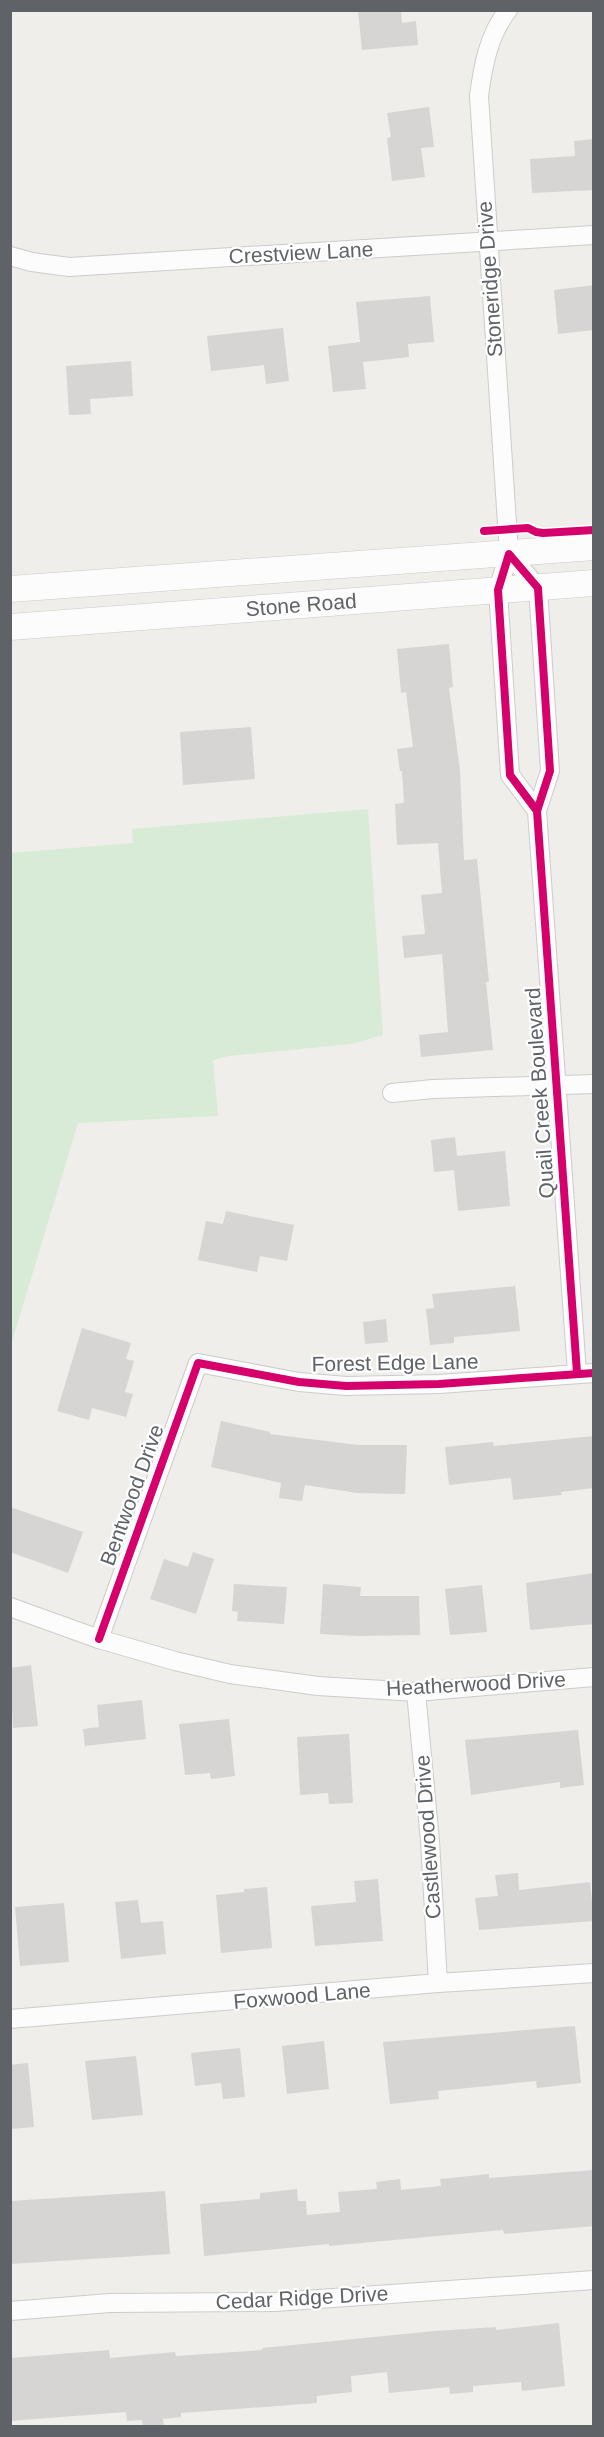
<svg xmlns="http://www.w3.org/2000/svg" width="604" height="2437" font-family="Helvetica,sans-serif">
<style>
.green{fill:#d8ebd6}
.building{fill:#d6d5d3}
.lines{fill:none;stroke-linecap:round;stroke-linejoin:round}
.street-casing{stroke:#cbcccc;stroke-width:20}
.secondary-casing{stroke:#cacacb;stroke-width:27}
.street{stroke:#fdfcfc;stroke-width:18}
.secondary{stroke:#fdfcfc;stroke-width:26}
.cycleway-casing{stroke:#fff;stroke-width:11}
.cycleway{stroke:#d6006c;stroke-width:8}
.labels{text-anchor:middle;stroke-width:4.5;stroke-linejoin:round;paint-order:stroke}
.street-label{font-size:21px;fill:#5f6368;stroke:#fff}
</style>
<rect width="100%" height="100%" fill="#efeeea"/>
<polygon class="green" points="368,809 383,1035 351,1044 228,1056 213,1060 218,1116 78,1123 11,1345 11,853 133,843 132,829"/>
<g class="building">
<polygon points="358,10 401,10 402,23 416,21 418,45 362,50"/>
<polygon points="429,107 434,147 421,148 425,177 392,181 387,138 391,137 387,113"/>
<polygon points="594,139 594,190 532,193 530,159 575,156 574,141"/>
<polygon points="594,285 594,330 558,334 554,290"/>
<polygon points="430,296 434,342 408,344 409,357 363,362 366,389 333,392 328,346 360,342 356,302"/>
<polygon points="283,328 289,381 266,384 264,365 211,371 207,336"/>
<polygon points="131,361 133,396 90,399 91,414 69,415 66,366"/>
<polygon points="449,644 453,687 449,688 460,770 464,860 477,859 489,982 486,982 493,1050 421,1057 419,1035 448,1032 442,954 404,958 402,936 425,934 421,895 442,893 438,843 397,845 395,804 404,803 402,771 400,771 397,749 413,747 406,692 401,693 397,649"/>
<polygon points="251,727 255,779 183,785 180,732"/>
<polygon points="455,1137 457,1156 505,1151 510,1206 458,1211 454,1170 434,1172 431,1140"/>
<polygon points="226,1211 294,1225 287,1261 260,1256 257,1272 198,1260 206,1221 223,1224"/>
<polygon points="515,1286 520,1331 454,1337 454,1343 430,1345 426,1309 434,1308 432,1294"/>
<polygon points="386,1319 388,1342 365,1344 363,1322"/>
<polygon points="82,1328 131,1343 126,1359 134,1361 125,1392 133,1394 126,1417 92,1408 89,1420 57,1411"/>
<polygon points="221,1421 270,1432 270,1434 358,1445 407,1445 405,1494 357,1493 305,1485 302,1501 279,1498 281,1483 211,1467"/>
<polygon points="594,1436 594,1488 561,1492 562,1495 513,1500 511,1478 449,1485 445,1447 493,1442 494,1446"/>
<polygon points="10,1507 83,1532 68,1573 10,1552"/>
<polygon points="193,1552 214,1559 196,1614 150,1599 164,1559 188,1567"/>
<polygon points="594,1573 594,1624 530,1630 526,1583"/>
<polygon points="234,1584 287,1587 284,1624 237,1621 238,1612 232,1611"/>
<polygon points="323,1584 361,1587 360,1596 419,1596 420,1635 358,1636 320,1634"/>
<polygon points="482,1585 487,1632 450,1635 445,1589"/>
<polygon points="31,1665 38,1726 13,1728 10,1668"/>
<polygon points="142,1700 146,1739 85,1746 83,1729 99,1727 97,1705"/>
<polygon points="229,1719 235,1776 211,1779 210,1773 185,1775 179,1724"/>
<polygon points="578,1730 584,1785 560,1788 560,1782 471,1795 465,1740"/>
<polygon points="349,1734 353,1803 329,1804 328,1793 300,1795 297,1737"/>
<polygon points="518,1873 519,1890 590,1882 594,1921 479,1930 475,1898 498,1896 495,1875"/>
<polygon points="378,1879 383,1941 315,1946 311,1906 356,1902 354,1881"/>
<polygon points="267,1887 272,1948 221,1953 216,1895 244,1892 244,1889"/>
<polygon points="138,1900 141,1923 163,1921 166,1954 121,1959 115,1902"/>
<polygon points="64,1903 69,1962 20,1966 15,1907"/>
<polygon points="575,2026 581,2083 537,2088 536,2081 438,2091 439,2099 390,2104 383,2042"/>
<polygon points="324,2041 329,2089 287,2094 282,2046"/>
<polygon points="240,2048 245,2097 223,2099 221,2083 195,2086 191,2053"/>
<polygon points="136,2056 143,2115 92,2120 85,2061"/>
<polygon points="28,2063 34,2127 10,2129 10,2065"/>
<polygon points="594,2170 594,2226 504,2234 503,2230 329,2246 329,2244 204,2256 200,2204 260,2199 260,2193 297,2189 298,2201 306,2201 307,2215 340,2212 338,2192 377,2189 376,2182 400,2179 401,2190 441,2186 440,2179 489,2174 489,2178"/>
<polygon points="165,2191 170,2254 10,2264 10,2201"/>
<polygon points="559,2323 565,2386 522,2391 521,2382 473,2386 473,2392 450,2394 449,2387 389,2393 387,2372 351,2376 352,2392 317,2396 317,2403 181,2413 181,2417 163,2419 164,2427 143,2427 142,2420 127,2421 126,2412 10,2421 10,2358 109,2350 110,2358 175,2352 176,2356 262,2350 262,2348 435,2331 496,2327 496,2330"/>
</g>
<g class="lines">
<g class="street-casing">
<g id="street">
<path d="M 508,10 C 488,36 483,66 479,96 L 509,554"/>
<polyline points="10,256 32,262 69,267 594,235"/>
<polyline points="537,811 510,775 498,590 509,554 538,588 550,771 537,811 577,1373"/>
<polyline points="392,1093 433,1089 594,1084"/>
<polyline points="10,1607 99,1639 175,1661 230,1674 318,1686 416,1692 594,1677"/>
<polyline points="99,1639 198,1363 299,1382 346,1386 439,1384 594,1373"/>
<polyline points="416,1692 430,1841 438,1983"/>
<polyline points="10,2019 438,1983 594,1973"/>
<polyline points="10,2311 110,2303 275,2302 594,2280"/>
</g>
</g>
<g class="secondary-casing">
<g id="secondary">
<polyline points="10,589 594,547"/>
<path id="s1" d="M 10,627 L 594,583"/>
</g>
</g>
<use href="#street" class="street"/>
<use href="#secondary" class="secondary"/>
<g class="cycleway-casing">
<g id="cycleway">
<polyline points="484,531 528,528 536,532 543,533 594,530"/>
<polyline points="537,811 510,775 498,590 509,554 538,588 550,771 537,811 577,1373"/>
<polyline points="99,1639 198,1363 299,1382 346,1386 439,1384 594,1373"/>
</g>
</g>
<use href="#cycleway" class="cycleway"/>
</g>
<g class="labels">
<g class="street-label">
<text transform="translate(301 253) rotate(-3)" y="7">Crestview Lane</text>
<text transform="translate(490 279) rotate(-94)" y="7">Stoneridge Drive</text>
<text dy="7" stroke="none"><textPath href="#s1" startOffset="292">Stone Road</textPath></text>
<text transform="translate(540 1093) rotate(-94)" y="7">Quail Creek Boulevard</text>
<text transform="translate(395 1363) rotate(-1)" y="7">Forest Edge Lane</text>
<text transform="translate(132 1495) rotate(-70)" y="7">Bentwood Drive</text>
<text transform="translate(476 1684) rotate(-3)" y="7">Heatherwood Drive</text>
<text transform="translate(428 1837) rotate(-94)" y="7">Castlewood Drive</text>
<text transform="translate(302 1996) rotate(-5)" y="7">Foxwood Lane</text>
<text transform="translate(302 2298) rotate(-3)" y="7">Cedar Ridge Drive</text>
</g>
</g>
<rect width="604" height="2437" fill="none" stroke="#5f6368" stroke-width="24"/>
</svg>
